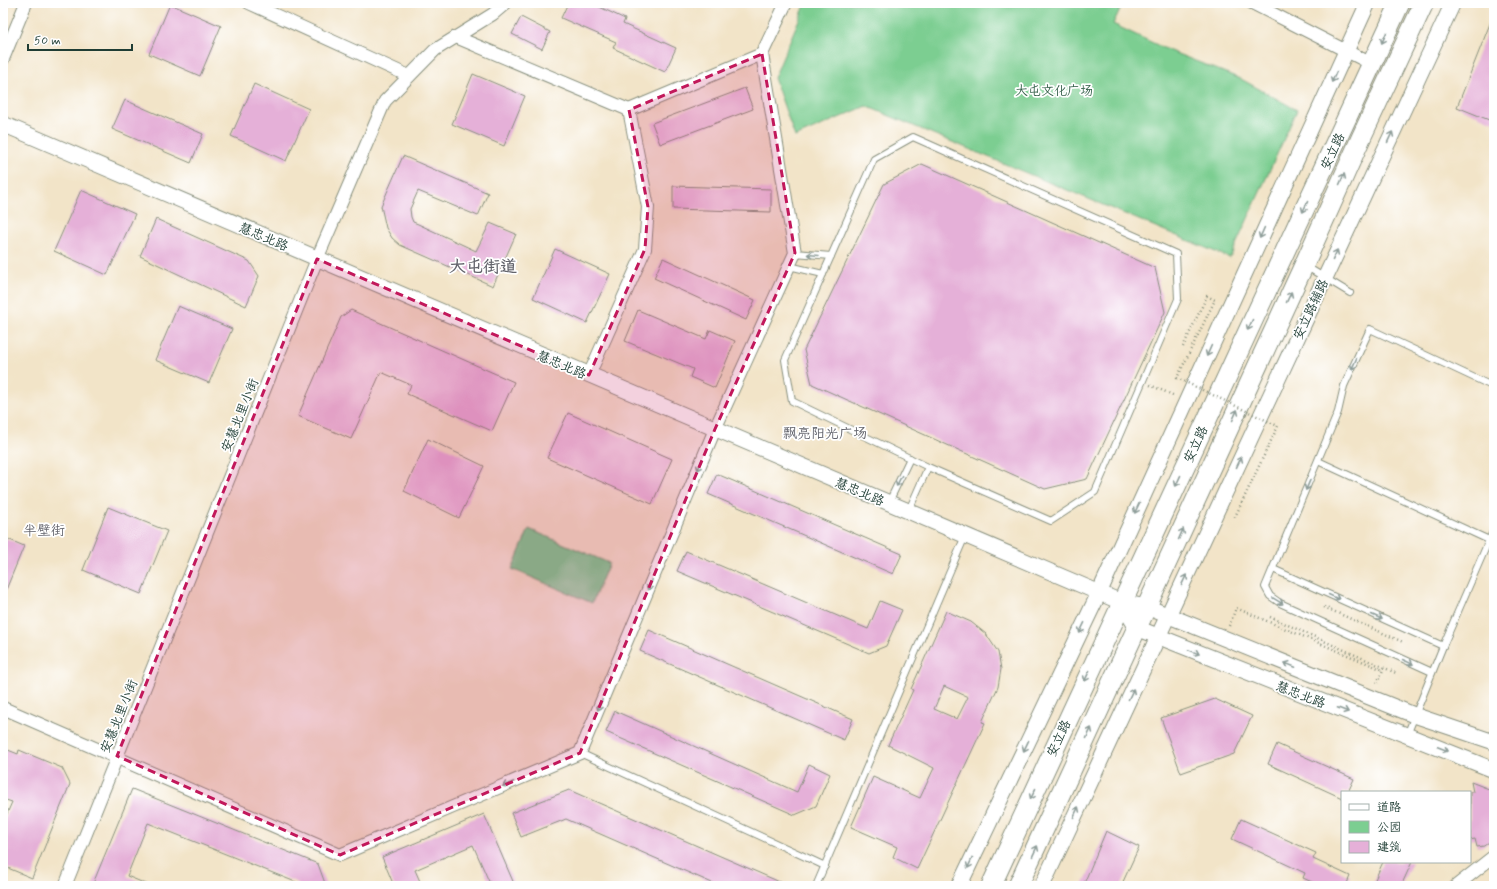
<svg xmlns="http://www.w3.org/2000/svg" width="1497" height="889" font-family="Mynerve,'LXGW WenKai TC',sans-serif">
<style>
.green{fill:#7cce91;stroke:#4e8662}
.building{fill:#e5b0d8;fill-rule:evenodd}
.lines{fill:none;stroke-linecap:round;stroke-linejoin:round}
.service-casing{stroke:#88907e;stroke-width:8}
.minor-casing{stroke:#88907e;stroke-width:14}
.tertiary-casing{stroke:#88907e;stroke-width:17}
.primary-casing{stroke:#88907e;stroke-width:21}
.path{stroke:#88907e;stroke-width:2.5;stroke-dasharray:1 3;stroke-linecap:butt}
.service{stroke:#fff;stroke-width:6}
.minor{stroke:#fff;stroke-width:12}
.tertiary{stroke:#fff;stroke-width:15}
.primary{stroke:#fff;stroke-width:19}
.path-bridge{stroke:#88907e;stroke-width:2.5;stroke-dasharray:1 3;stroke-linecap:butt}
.oneway{stroke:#8f9e9a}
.marked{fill:#c2185b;fill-opacity:0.2;stroke:#c2185b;stroke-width:3;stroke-dasharray:8 5;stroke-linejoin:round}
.labels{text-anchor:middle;stroke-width:3.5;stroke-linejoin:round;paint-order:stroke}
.park-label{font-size:13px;fill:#36614b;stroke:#fff}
.street-label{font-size:13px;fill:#1f3d34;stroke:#fff}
.neighbourhood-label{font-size:14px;fill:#64656d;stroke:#fff}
.district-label{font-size:17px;font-weight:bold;fill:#64656d;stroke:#fff}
</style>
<rect width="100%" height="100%" fill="#fff"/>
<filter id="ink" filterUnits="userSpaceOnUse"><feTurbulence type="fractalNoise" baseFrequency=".025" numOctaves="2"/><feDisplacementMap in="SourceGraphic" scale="8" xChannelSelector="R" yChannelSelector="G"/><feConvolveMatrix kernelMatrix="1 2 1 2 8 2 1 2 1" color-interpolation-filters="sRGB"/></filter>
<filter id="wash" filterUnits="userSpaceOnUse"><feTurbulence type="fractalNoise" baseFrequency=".012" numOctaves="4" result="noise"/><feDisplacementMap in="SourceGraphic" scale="16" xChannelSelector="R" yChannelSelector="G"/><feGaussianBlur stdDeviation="0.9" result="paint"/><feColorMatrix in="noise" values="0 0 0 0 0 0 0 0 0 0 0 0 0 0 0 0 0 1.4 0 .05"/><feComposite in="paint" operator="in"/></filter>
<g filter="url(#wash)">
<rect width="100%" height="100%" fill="#f2e4c8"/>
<g class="green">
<polygon points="806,3 1123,3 1113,24 1170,51 1241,79 1297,110 1230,258 866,106 795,137 774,78"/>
<polygon points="529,529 609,563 592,603 512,569"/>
</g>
<g id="blocks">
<g class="building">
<polygon points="568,3 591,3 625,19 623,24 676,48 665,72 613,48 616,42 561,18"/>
<polygon points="170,4 221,26 200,76 149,54"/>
<polygon points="1493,16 1494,16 1494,122 1457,107"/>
<polygon points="521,17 550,32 542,49 512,34"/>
<polygon points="473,74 525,96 504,146 452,124"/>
<polygon points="254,84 309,109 286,161 231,136"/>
<polygon points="745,88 753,109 660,144 652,123"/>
<polygon points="125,100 203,134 191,163 112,129"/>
<polygon points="403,156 488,193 478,216 418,191 410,209 411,217 413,222 418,224 476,251 490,223 516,234 493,286 400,245 392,238 386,228 381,206"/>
<polygon points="922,164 1155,268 1165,312 1087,479 1045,489 812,384 804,350 884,184"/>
<polygon points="673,186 771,189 771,212 673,209"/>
<polygon points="81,190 135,214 107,275 54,251"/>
<polygon points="156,219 249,261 259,276 246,306 140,256"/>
<polygon points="555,249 610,274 587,323 533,298"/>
<polygon points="663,258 755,300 746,320 654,278"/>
<polygon points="178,306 232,329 209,383 155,360"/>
<polygon points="351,310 514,382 492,431 407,394 411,385 381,372 351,439 298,416 341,317"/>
<polygon points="638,310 706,339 710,330 735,341 715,388 690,377 693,369 625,341"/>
<polygon points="568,413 672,459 652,504 547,458"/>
<polygon points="428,439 484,466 459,518 404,491"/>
<polygon points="717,474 902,554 893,574 708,494"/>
<polygon points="108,507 167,531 141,594 83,570"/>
<polygon points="3,537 24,546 3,597"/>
<polygon points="686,551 868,629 880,601 902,610 886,646 869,653 677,571"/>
<path d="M 946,611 L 971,622 L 986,634 L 998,652 L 1001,669 L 998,687 L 982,722 L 985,723 L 917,869 L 893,857 L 897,847 L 851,827 L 873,777 L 920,798 L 934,768 L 888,745 L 913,690 L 911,689 ZM 944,686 L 968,697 L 957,719 L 934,709 Z"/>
<polygon points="649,630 853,719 844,740 640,651"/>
<polygon points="1215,699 1252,716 1234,754 1181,773 1161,718"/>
<polygon points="615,711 797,792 809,764 830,774 816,806 795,815 606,732"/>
<polygon points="1277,744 1354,779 1348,792 1342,792 1342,798 1268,764"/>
<polygon points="3,748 18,754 19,750 62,768 70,784 32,878 3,866 3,823 12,802 3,799"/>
<polygon points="1471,782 1494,791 1494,838 1484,846 1477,847 1475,839 1470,840 1470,792 1473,792"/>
<polygon points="132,789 318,864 326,886 299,886 298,883 148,823 127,876 151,886 92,886"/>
<polygon points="569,790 789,886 719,886 566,819 521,837 511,813"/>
<polygon points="484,814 515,886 491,886 473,845 415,870 422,886 394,886 382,857"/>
<polygon points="1241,819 1316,853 1313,859 1350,876 1346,886 1321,886 1303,878 1305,873 1232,839"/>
<polygon points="1106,831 1139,847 1121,886 1083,886"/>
<polygon points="1383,862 1412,862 1401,886 1372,886"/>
</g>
</g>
</g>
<g filter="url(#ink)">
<use href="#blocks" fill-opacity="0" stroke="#88907e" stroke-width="1"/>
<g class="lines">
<g class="service-casing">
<g id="service">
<polygon points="913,137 1176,254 1178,299 1095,492 1051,521 928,467 792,401 785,360 874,159"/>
<polyline points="795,253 831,256"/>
<polyline points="789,266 823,274"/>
<polyline points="1307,267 1350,293"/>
<polyline points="1318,461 1489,540 1443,646 1407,735"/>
<polyline points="889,502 910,458"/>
<polyline points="909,510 928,467"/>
<polyline points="1489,540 1494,530"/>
<polyline points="1273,569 1443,646"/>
<polyline points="1432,672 1280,603 1270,596 1265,587 1338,412 1344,386 1370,329 1494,387"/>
<polyline points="580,753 825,866"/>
<polyline points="816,886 965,536"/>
</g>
</g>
<g class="minor-casing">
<g id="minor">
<polyline points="249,3 409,76"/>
<polyline points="1252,3 1372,64"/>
<polyline points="456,37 629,110 648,207 645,249 589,375"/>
<polyline points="3,59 26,3"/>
<polyline points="629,110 762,54"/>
<polyline points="3,708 340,855 580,753 715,429 795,253 762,54 786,3"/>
<polyline points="65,886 317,259 385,101 435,50 493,14 506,3"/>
<polyline points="1456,886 1494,856"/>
</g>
</g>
<g class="tertiary-casing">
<g id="tertiary">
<polyline points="3,124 1121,602 1147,607 1414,715 1494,742"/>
<polyline points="1121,602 1137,628 1494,770"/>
<polyline points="959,886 1099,593 1368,3"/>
<polyline points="1042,886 1453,3"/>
</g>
</g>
<g class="primary-casing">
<g id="primary">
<polyline points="991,886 1400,3"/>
<polyline points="1018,886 1304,265 1361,138 1424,3"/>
</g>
</g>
<g class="path">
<polyline points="1150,385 1175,396"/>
<polyline points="1324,607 1403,642"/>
<polyline points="1270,617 1396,673"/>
<polyline points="1229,626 1236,608 1383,670 1377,683"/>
</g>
<use href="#service" class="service"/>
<use href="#minor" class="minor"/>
<use href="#tertiary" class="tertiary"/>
<use href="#primary" class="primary"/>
<polyline class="path-bridge" points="1183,347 1207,296 1215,300 1177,378 1278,426 1234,519"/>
</g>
<defs><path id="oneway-shaft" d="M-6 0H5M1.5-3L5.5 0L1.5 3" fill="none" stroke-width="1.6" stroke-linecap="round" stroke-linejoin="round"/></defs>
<g class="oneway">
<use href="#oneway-shaft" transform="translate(1384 38) rotate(114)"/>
<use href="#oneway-shaft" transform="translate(1334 77) rotate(114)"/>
<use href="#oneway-shaft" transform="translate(1390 137) rotate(-65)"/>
<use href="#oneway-shaft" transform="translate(1342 179) rotate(-66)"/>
<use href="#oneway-shaft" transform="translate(1305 207) rotate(115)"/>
<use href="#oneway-shaft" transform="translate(1262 233) rotate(114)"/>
<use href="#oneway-shaft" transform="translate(813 255) rotate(-175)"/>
<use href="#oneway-shaft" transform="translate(1335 255) rotate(-65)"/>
<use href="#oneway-shaft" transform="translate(1289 297) rotate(-65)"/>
<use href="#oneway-shaft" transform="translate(1250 325) rotate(115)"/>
<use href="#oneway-shaft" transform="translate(1209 351) rotate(114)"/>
<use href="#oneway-shaft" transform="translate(1354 364) rotate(114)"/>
<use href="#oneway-shaft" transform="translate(1235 415) rotate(-66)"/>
<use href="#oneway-shaft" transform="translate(1239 462) rotate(-65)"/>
<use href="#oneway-shaft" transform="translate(700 465) rotate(113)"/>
<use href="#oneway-shaft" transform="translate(899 481) rotate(116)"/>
<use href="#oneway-shaft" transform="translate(1178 481) rotate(115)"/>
<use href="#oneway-shaft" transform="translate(1308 485) rotate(113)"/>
<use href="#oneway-shaft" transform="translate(1137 508) rotate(115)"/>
<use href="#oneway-shaft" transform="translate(1181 534) rotate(-66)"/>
<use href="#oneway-shaft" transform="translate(1184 580) rotate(-65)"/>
<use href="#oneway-shaft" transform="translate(650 585) rotate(113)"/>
<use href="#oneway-shaft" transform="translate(1334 597) rotate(25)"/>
<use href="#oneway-shaft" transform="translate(1278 601) rotate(31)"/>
<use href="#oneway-shaft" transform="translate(1377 617) rotate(24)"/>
<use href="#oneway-shaft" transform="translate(1082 628) rotate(116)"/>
<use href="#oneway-shaft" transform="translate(1194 652) rotate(22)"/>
<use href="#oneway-shaft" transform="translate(1408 662) rotate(25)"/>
<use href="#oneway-shaft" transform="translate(1290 665) rotate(-158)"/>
<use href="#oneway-shaft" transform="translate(1087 676) rotate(115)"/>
<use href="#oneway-shaft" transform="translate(1131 694) rotate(-65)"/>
<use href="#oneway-shaft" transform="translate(600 705) rotate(113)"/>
<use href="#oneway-shaft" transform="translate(1343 710) rotate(21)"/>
<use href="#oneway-shaft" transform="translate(1089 733) rotate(-65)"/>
<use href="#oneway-shaft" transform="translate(1026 746) rotate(115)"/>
<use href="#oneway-shaft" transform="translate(1443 749) rotate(21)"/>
<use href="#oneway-shaft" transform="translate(508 784) rotate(157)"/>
<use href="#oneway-shaft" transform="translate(1033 794) rotate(115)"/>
<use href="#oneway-shaft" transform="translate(1076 812) rotate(-65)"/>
<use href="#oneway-shaft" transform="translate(1035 851) rotate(-65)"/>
<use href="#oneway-shaft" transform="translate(970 863) rotate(115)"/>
</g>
</g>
<path class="marked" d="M 762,54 L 795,253 L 715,429 L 580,753 L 340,855 L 117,756 L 317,259 L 589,375 L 645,249 L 648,207 L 629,110 Z"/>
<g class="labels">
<g class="park-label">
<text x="1054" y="95">大屯文化广场</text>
</g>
<g class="street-label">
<text transform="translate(1332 151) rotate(-65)" y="5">安立路</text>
<text transform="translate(264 236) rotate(23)" y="5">慧忠北路</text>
<text transform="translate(1310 309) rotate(-65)" y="5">安立路辅路</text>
<text transform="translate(562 364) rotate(23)" y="5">慧忠北路</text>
<text transform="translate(239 415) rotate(-68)" y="5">安慧北里小街</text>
<text transform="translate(1195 444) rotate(-65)" y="5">安立路</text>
<text transform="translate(860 491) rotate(23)" y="5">慧忠北路</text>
<text transform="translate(1301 694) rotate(21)" y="5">慧忠北路</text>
<text transform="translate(118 716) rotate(-68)" y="5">安慧北里小街</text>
<text transform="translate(1058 738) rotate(-65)" y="5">安立路</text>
</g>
<g class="neighbourhood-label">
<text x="825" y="438">飘亮阳光广场</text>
<text x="44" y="535">半壁街</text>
</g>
<g class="district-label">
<text x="483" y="272">大屯街道</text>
</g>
</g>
<rect width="1497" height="889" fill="none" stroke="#fff" stroke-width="16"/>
<rect x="1341" y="791" width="130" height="72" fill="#ffffff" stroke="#a5b1ae"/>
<rect x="1349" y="804" width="20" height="6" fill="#ffffff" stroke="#a5b1ae"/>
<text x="1377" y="811" font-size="12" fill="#1f3d34">道路</text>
<rect x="1349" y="821" width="20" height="12" fill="#7cce91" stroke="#a5b1ae"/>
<text x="1377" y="831" font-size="12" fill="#1f3d34">公园</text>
<rect x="1349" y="841" width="20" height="12" fill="#e5b0d8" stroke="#a5b1ae"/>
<text x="1377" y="851" font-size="12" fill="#1f3d34">建筑</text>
<path d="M28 44v6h104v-6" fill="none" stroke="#1f3d34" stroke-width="2"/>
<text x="34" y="44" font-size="12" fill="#1f3d34" stroke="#ffffff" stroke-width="3" paint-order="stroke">50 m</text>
</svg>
